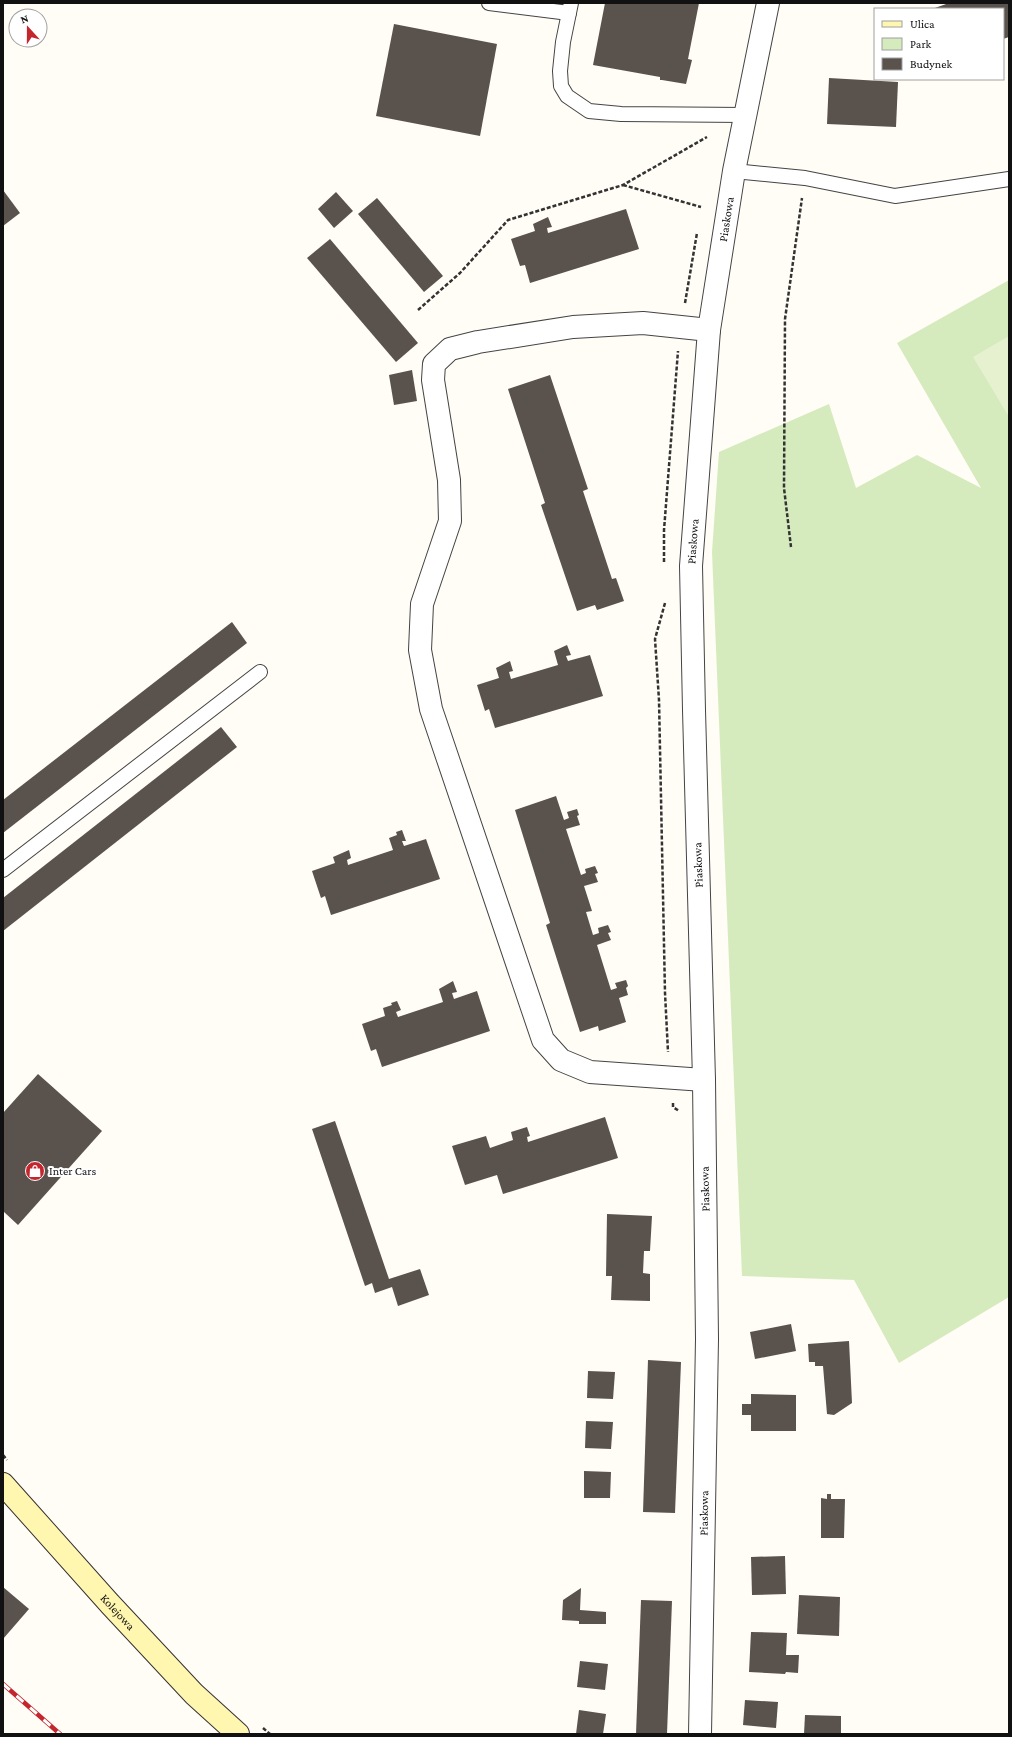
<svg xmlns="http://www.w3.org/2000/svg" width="1012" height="1737" font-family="'Crimson Pro',serif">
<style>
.green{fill:#d5ebbd}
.pitch{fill:#e6f2cf}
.building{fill:#5a524d}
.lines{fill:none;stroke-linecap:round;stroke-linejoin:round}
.lane-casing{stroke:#444;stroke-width:16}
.street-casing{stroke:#444;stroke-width:24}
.secondary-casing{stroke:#333;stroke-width:24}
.path{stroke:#333;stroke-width:2.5;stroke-dasharray:4 2;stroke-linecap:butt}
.lane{stroke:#fff;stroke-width:14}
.street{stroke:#fff;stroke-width:22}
.secondary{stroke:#fff6b0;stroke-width:22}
.rail-casing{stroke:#c4262e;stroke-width:4.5}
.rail{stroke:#fff;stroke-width:3;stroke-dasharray:9;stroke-linecap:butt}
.labels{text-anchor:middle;stroke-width:4;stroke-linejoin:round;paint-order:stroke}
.street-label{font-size:12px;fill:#111;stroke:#fff}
.poi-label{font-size:12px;fill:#111;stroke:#fff;text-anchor:start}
</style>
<rect width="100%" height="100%" fill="#fffdf5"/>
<polygon class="green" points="1009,280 1009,1297 899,1363 854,1280 742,1276 712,552 719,452 829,404 856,488 917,455 981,488 897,343"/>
<polygon class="pitch" points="1009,336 1009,417 973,357"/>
<g class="building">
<polygon points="605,3 699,3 688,59 692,60 686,84 662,80 660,80 660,77 593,65"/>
<polygon points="949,3 1009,3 1009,37 1003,39 1003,9 932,9"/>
<polygon points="394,24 497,44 480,136 376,116"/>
<polygon points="829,78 898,82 896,127 827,124"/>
<polygon points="3,190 20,213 3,226"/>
<polygon points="336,192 353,211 334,228 318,209"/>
<polygon points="377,198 443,276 424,292 358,214"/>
<polygon points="626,209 639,249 530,283 525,265 520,266 511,239 535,231 533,224 548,217 552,227 547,228 548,233"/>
<polygon points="330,239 418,343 396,362 307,258"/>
<polygon points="412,370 417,401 394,405 389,375"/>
<polygon points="550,375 588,489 583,491 612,579 616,578 624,601 597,610 595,605 577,611 541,505 545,503 508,389"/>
<polygon points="232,622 247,643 3,833 3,800"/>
<polygon points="567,645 571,655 566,656 568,661 590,655 603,696 495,728 489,709 485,711 477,685 499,678 496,668 510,661 513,671 509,672 511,679 558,665 554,651"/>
<polygon points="221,727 237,747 3,931 3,898"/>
<polygon points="556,796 564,820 569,818 567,812 577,809 579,815 577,816 580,825 566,829 581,875 586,873 585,869 595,866 598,873 595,874 598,882 584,886 592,911 586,912 593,935 599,933 598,928 608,925 611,932 608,933 611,940 597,945 611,990 617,988 615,983 626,980 628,986 626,988 628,995 619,998 626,1022 599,1031 598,1026 580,1032 546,925 550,923 515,810"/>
<polygon points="402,830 406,841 402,841 404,846 426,839 440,879 331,915 325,896 321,898 312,871 335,863 333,857 349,850 351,858 347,860 348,865 393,850 389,838 397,835 396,832"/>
<polygon points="453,981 457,992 452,993 454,999 477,991 490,1031 382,1067 376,1049 371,1051 362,1024 385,1016 383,1008 392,1005 391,1003 397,1001 401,1010 396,1012 398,1017 443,1002 439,989"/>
<polygon points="38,1074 102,1131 18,1225 3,1211 3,1113"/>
<polygon points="605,1117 618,1158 503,1194 497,1175 465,1185 452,1146 486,1136 490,1148 513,1140 511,1132 527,1127 530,1136 527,1137 528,1142"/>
<polygon points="335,1121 389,1279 420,1269 429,1295 398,1306 392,1287 375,1293 372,1283 365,1286 312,1129"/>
<polygon points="607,1214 652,1216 650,1251 644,1251 643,1273 650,1274 650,1301 611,1300 612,1276 606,1276"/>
<polygon points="791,1324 796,1351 755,1359 750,1332"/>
<polygon points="849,1341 852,1403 834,1415 827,1414 823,1366 815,1366 815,1362 809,1362 808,1344"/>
<polygon points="648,1360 681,1362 675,1513 643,1512"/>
<polygon points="588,1371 615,1372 613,1399 587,1398"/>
<polygon points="751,1394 796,1395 796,1431 751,1431 751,1415 742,1415 742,1404 751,1404"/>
<polygon points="586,1421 613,1422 611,1449 585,1448"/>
<polygon points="584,1471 611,1472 610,1498 584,1498"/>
<polygon points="827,1494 831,1494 831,1499 845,1499 844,1538 821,1538 821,1498 827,1499"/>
<polygon points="785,1556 786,1594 752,1595 751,1557"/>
<polygon points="3,1587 29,1609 3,1639"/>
<polygon points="581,1588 580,1610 606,1612 606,1624 579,1624 579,1621 562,1620 563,1600"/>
<polygon points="799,1595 840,1597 839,1636 797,1634"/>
<polygon points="641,1600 672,1601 667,1734 636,1734"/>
<polygon points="751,1632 787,1633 786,1655 799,1655 798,1673 786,1672 785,1674 749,1672"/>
<polygon points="580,1661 608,1664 605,1690 577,1687"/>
<polygon points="745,1700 778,1702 776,1728 743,1725"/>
<polygon points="579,1710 606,1714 603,1734 576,1734"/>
<polygon points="805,1715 841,1716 841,1734 804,1734"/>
</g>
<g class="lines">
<g class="lane-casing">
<g id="lane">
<polyline points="489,3 569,13"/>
<polyline points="571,3 563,42 560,71 561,86 567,96 589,111 621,114 745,115"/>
<polyline points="734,171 805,178 895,196 1009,179"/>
<polyline points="3,870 260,672"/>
</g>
</g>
<g class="street-casing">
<g id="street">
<polyline points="704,1080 590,1072 561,1060 543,1040 431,709 420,650 422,604 450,521 449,480 433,380 434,364 450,349 478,342 573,327 643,323 709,330"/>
<path id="s1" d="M 700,1734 L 707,1339 L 704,1080 L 694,710 L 691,566 L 709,330 L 734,171 L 768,3"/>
</g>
</g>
<g class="secondary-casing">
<g id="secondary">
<path id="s2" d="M 3,1484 L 110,1604 L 194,1694 L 238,1734"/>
</g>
</g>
<g class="path">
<polyline points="623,185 701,207"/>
<polyline points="685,303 697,233"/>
<polyline points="418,310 460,273 508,220 623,185 707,137"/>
<polyline points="791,547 784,488 785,319 802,198"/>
<polyline points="664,562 664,530 678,351"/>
<polyline points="665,603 655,639 659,700 665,993 668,1052"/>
<polyline points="673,1103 673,1107 679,1111"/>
<polyline points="3,1455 7,1460"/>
<polyline points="263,1728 270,1734"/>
</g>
<use href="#lane" class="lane"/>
<use href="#street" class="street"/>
<use href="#secondary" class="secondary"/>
<g class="rail-casing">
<polyline id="rail" points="3,1684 60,1734"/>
</g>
<use href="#rail" class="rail"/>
</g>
<defs>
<g id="shop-disc" transform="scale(1)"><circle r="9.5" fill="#c4262e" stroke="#fff"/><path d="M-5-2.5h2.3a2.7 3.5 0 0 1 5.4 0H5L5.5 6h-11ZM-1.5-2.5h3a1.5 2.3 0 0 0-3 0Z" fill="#fff"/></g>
</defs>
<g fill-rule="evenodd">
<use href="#shop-disc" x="35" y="1171"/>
</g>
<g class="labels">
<g class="street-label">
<text dy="4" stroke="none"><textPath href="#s1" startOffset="1517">Piaskowa</textPath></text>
<text dy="4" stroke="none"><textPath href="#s1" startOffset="1193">Piaskowa</textPath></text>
<text transform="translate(698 865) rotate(-92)" y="4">Piaskowa</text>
<text transform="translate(705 1189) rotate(-91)" y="4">Piaskowa</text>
<text dy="4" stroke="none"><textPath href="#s1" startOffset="221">Piaskowa</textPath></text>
<text dy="4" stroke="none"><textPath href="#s2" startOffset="172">Kolejowa</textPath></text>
</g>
<g class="poi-label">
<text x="49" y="1175">Inter Cars</text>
</g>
</g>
<rect width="1012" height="1737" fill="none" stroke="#111111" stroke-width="8"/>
<rect x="874" y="8" width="130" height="72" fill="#ffffff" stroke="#a0a0a0"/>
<rect x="882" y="21" width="20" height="6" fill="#fff6b0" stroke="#a0a0a0"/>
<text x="910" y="28" font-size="12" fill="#111111">Ulica</text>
<rect x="882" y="38" width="20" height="12" fill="#d5ebbd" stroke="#a0a0a0"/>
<text x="910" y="48" font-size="12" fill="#111111">Park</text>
<rect x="882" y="58" width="20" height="12" fill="#5a524d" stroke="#a0a0a0"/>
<text x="910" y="68" font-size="12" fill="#111111">Budynek</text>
<g transform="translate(28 28) rotate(339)"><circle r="19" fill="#ffffff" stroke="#a0a0a0"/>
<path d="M0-3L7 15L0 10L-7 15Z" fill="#c4262e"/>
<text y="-6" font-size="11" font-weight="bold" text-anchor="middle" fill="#111111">N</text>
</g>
</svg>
